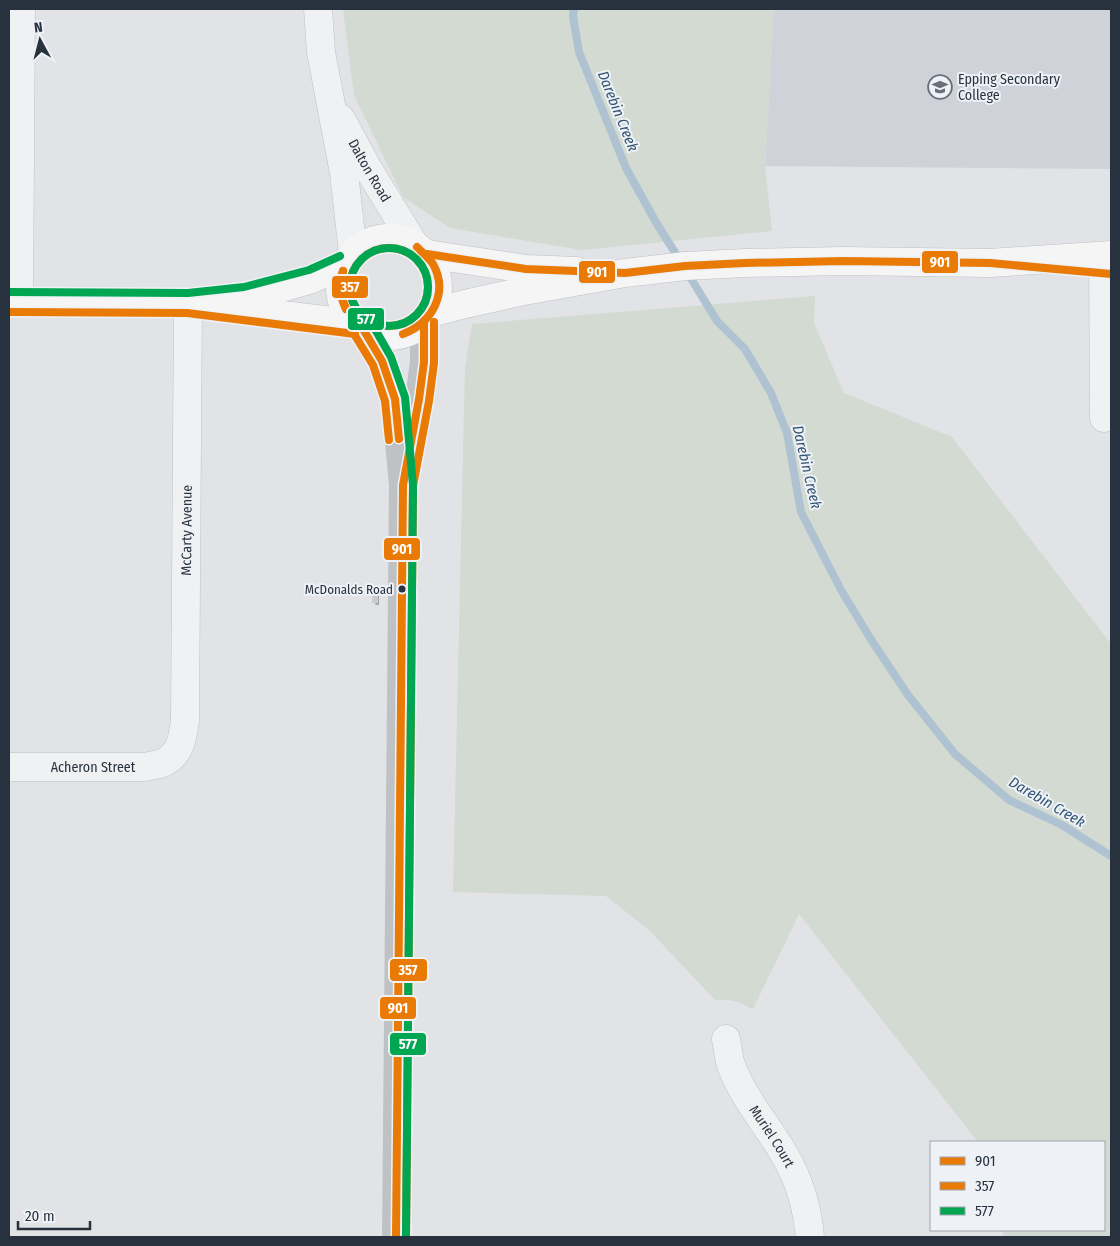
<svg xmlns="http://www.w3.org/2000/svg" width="1120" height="1246" font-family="'Fira Sans Condensed',sans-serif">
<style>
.built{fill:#cfd3d9}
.green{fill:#d2dad1}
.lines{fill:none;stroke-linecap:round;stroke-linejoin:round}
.stream{stroke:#afc2d1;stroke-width:8}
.building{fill:#c9cbce;filter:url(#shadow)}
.street-casing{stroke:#bfc1c4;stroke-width:29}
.primary-casing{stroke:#bdc0c4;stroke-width:29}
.street{stroke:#f0f1f2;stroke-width:28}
.secondary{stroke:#bfc2c5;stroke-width:28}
.primary{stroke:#f5f5f6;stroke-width:28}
.bus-1-casing{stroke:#eef2f6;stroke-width:11}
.bus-2-casing{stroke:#eef2f6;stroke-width:11}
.bus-3-casing{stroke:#eef2f6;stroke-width:11}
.bus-1{stroke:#ea7a06;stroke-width:8}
.bus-2{stroke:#ea7a06;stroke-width:8}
.bus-3{stroke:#00a651;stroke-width:8}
.bus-dot{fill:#28323f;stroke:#eef2f6;stroke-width:2}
.labels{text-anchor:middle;stroke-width:4;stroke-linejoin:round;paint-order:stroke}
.bus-label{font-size:13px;fill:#28323f;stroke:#eef2f6;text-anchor:end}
.poi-label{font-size:14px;fill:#28323f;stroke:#eef2f6;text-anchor:start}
.street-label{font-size:14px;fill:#28323f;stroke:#eef2f6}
.water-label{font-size:15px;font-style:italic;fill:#325473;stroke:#eef2f6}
.line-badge{stroke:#eef2f6;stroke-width:2}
.badge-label{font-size:14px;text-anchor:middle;font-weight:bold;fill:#fff}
</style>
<defs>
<filter id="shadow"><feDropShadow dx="3" dy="5.5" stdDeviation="0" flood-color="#0004"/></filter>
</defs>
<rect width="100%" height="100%" fill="#e1e3e6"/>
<polygon class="built" points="774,9 1111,9 1111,169 765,166"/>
<g class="green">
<polygon points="343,9 774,9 765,166 772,231 582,250 450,228 403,197 354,95"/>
<path d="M 815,296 L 814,323 L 844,393 L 952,437 L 1111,644 L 1111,1237 L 1003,1237 L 1003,1230 L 1104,1230 L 1104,1142 L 978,1142 L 799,914 L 753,1009 C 738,1001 732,999 715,1000 L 650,931 L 606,896 L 453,892 L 465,368 L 472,324 Z"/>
</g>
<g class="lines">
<g class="stream">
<polyline points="574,9 573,16 579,52 626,168 657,224 681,262"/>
<polyline points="687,272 717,321 745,349 771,393 787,433 801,512 841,590 872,641 908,695 955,754 1009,800 1062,825 1111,856"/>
</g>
</g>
<polygon class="building" points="373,590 378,590 378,603 372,603"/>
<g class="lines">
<g class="street-casing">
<g id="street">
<polyline points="318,9 321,52 344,173 353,253"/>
<path id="s1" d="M 341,119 L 367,167 L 414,244"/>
<polyline points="1103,256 1104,418"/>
<polyline points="19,302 21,9"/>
<path id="s2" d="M 9,767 L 144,767 C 149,766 155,765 160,764 C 180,757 183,738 185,720 L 188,303"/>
<path id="s3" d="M 726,1039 C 728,1048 728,1057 731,1065 C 745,1103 774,1132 791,1167 C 802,1189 808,1214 810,1237"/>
</g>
</g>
<g class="primary-casing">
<g id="primary">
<circle cx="389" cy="287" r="49"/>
<polyline points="427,254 526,269 576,271"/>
<polyline points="9,302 188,303 246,297 288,286 312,279 344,265"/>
<polyline points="228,308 356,324"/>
<polyline points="431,313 465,304 524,291 625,273 685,266 745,263 843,261 990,263 1111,255"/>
</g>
</g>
<use href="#street" class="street"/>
<g class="secondary">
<polyline points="363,329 382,361 395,399 403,485 396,1237"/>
<polyline points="409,452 419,399 424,362 424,322"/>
</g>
<use href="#primary" class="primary"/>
<g class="bus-1-casing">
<g id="bus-1">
<polyline points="427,254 526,269 625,273 685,266 745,263 843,261 990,263 1111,274"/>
<path d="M 343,271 C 340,284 340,296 346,309"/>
<path d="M 343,271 C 338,284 340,297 346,309"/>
<polyline points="363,329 382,361 395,399 399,439"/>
<path d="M 403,334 C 432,323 449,293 433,264 C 429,258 422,252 417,247"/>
<polyline points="396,1237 403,485 419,399 424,362 424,322"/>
</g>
</g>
<g class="bus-2-casing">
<g id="bus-2">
<circle cx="389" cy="287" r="39"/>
<polyline points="9,312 187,313 355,334"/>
<polyline points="354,334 373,365 385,401 389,440"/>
<polyline points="406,1237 413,486 429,401 434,363 434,322"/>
</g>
</g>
<g class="bus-3-casing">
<g id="bus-3">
<circle cx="389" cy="287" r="39"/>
<polyline points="9,292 188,293 244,287 309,270 340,256"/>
<polyline points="372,324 391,357 405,397 413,485 406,1237"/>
</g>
</g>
<use href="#bus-1" class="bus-1"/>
<use href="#bus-2" class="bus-2"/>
<use href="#bus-3" class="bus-3"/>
</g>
<defs>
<g id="school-ring" transform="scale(1.25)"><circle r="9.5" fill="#eef2f6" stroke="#697079" stroke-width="1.5"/><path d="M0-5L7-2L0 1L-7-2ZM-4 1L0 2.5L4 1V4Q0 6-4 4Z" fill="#697079"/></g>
</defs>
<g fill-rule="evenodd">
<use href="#school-ring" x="940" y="87"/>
</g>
<circle class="bus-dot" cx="402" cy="589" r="4.5"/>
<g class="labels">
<g class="bus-label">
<text x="393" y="594">McDonalds Road</text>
</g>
<g class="poi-label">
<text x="958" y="84">Epping Secondary<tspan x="958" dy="16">College</tspan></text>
</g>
<g class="street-label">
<text dy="5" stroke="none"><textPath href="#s1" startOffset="59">Dalton Road</textPath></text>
<text dy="5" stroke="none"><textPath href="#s2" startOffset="395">McCarty Avenue</textPath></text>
<text dy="5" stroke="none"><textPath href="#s2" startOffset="84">Acheron Street</textPath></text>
<text dy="5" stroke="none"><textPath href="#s3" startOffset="109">Muriel Court</textPath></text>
</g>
<g class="water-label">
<text transform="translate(618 111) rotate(68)" y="5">Darebin Creek</text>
<text transform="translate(807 467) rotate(77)" y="5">Darebin Creek</text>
<text transform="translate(1047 802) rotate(30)" y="5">Darebin Creek</text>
</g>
</g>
<g class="line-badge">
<rect x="921" y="250" width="38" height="24" rx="5" fill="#ea7a06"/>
<rect x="578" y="260" width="38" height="24" rx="5" fill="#ea7a06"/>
<rect x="331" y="275" width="38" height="24" rx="5" fill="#ea7a06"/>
<rect x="347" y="307" width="38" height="24" rx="5" fill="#00a651"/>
<rect x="383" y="537" width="38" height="24" rx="5" fill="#ea7a06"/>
<rect x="389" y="958" width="39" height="24" rx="5" fill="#ea7a06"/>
<rect x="379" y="996" width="38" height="24" rx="5" fill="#ea7a06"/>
<rect x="389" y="1032" width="38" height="24" rx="5" fill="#00a651"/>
</g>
<g class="badge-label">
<text x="940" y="267">901</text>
<text x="597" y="277">901</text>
<text x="350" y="292">357</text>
<text x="366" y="324">577</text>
<text x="402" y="554">901</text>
<text x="408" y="975">357</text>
<text x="398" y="1013">901</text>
<text x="408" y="1049">577</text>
</g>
<rect width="1120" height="1246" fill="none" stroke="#28323f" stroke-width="20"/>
<rect x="930" y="1141" width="175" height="90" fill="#eef2f6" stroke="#9fa5ad"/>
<rect x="940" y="1157" width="25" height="8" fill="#ea7a06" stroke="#9fa5ad"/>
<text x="975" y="1166" font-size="15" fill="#28323f">901</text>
<rect x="940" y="1182" width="25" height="8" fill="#ea7a06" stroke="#9fa5ad"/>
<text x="975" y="1191" font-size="15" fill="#28323f">357</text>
<rect x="940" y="1207" width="25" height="8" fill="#00a651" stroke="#9fa5ad"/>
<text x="975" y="1216" font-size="15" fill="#28323f">577</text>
<g transform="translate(40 40) rotate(353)" stroke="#eef2f6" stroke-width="4" paint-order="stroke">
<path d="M0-4L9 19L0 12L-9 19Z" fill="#28323f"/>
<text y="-8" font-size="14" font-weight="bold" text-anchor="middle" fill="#28323f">N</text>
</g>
<path d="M18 1221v8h72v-8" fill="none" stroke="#28323f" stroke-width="2.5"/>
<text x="25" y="1221" font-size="15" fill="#28323f" stroke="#eef2f6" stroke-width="4" paint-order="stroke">20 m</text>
</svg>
